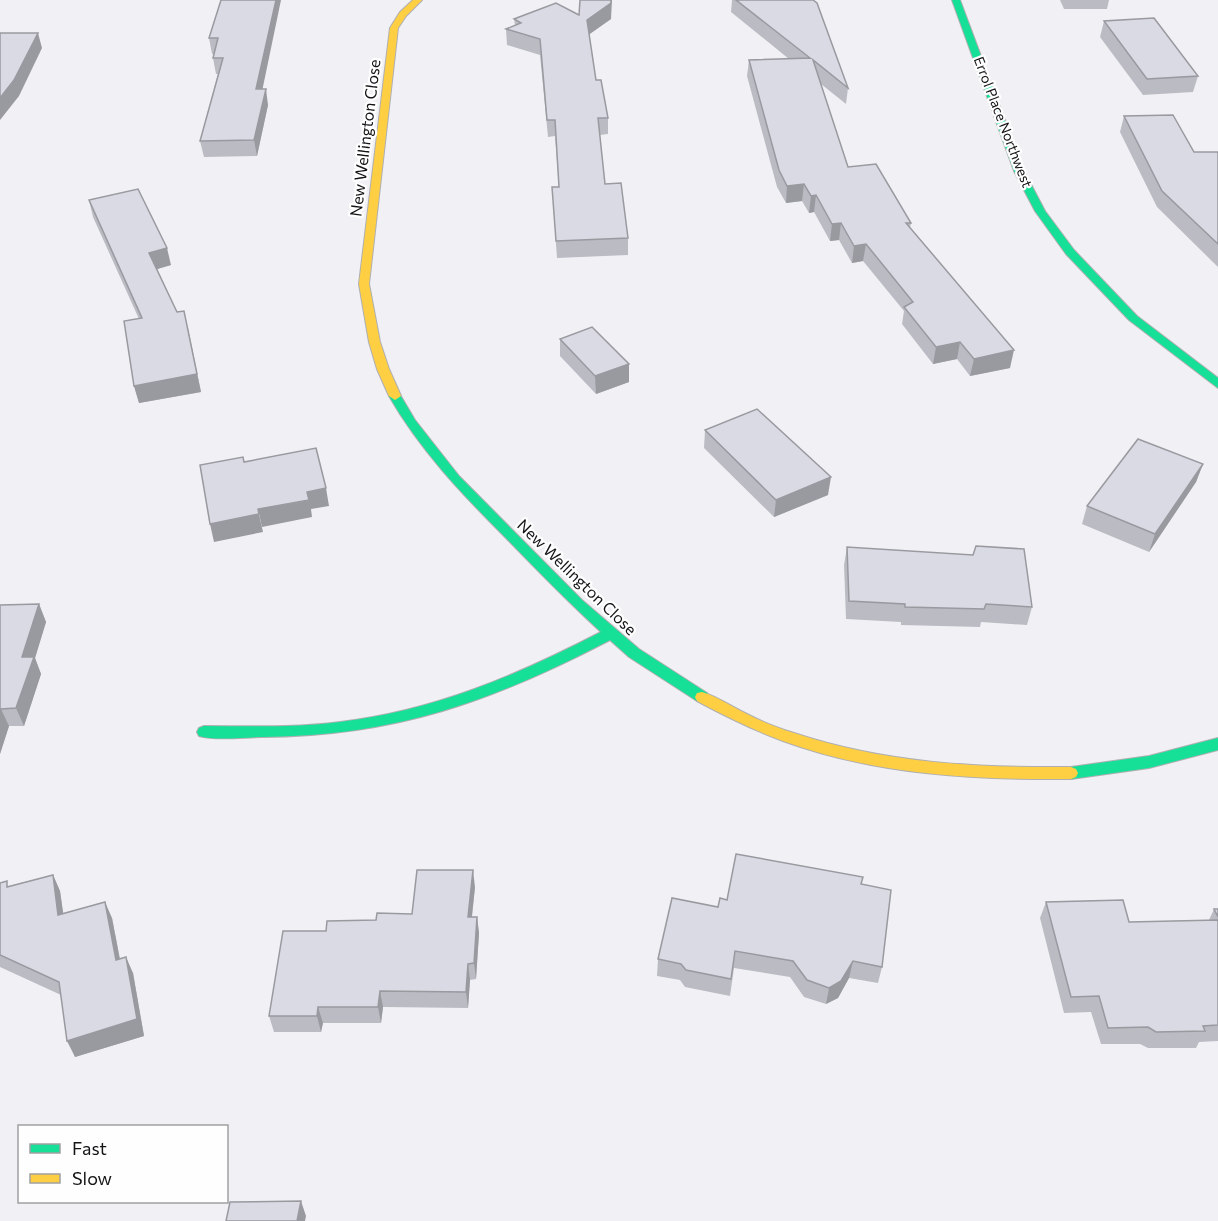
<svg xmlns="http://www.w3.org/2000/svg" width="1218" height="1221" font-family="Commissioner,sans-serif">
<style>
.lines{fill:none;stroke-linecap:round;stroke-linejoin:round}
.fast-casing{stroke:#afafb2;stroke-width:2}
.slow-casing{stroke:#afafb2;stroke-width:2}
.fast{fill:#16e098;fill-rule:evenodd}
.slow{fill:#ffcf43;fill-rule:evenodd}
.wall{fill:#bbbbc4}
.shaded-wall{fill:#9999a0}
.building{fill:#dadae4;stroke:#9999a0;stroke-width:1.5}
.labels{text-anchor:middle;stroke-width:4.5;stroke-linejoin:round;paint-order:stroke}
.far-street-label{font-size:14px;fill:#141416;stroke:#fefefe}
.street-label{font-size:16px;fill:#141416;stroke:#fefefe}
</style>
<rect width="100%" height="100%" fill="#f1f1f5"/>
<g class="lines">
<g class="fast-casing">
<g id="fast">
<polygon points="952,0 960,0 1024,171 1045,211 1074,250 1137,316 1218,378 1218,388 1129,320 1066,254 1035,211 1014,171"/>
<path d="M 395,392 L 399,393 L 415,420 L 459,476 L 582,600 L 639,649 L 707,693 L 709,697 L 707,701 L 697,701 L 629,657 L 610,640 C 493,701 396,736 263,737 C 245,737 215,741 199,736 L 197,732 L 199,728 L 204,726 C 249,726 295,728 340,722 C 434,711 518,675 601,632 C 568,602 537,570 506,538 C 462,494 420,450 389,396 Z"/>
<polygon points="1218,738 1218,750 1149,768 1071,779 1066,777 1064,773 1066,769 1071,767 1149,756"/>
</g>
</g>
<g class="slow-casing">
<g id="slow">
<polygon points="413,0 422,0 406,16 398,28 369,284 380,342 389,369 401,396 395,400 389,396 377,369 369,342 359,284 390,28 400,12"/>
<path d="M 702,692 C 718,697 732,707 747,714 C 762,722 778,728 794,733 C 884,763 977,768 1071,767 L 1076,769 L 1078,773 L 1076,777 L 1071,779 C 974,780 876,775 783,741 C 753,730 725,716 697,701 L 695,697 L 697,693 Z"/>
</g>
</g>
<use href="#fast" class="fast"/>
<use href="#slow" class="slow"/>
</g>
<g class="wall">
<polygon points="221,0 262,89 268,105 257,156 204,157 200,141 218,74 216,74 213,58 214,54 212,54 209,38"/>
<polygon points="732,0 813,0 848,88 846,104 821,84 848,167 911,223 910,228 1010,368 970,376 957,359 933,364 902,324 904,311 863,261 852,263 839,240 830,241 814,212 809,213 802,201 786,203 777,187 747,76 749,60 789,59 731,12"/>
<polygon points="1060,0 1109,0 1107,9 1064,9"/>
<polygon points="579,15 611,19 589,34 596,80 608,118 608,134 600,135 605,184 628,238 628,255 557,258 552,187 559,187 555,136 548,137 540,55 507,45 506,29 515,25 514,19"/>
<polygon points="1104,21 1198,76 1193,92 1143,95 1100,37"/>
<polygon points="1124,116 1194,152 1218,152 1218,267 1157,207 1120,132"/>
<polygon points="89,200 171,265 157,269 177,312 188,328 201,392 139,403 134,386 139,319 93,217"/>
<polygon points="560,339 629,382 596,394 560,356"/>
<polygon points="705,430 828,495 774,517 704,448"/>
<polygon points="1203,464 1196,482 1149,552 1082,524 1087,506"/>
<polygon points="847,547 1032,607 1027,625 981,622 980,627 901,625 901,622 846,619 844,565"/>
<polygon points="39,604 46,622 35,658 41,674 24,726 9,726 0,754 0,605"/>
<polygon points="53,875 60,891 63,914 112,918 120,959 133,973 144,1036 75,1057 61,995 0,967 0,883 9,886"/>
<polygon points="861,884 882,967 878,983 849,978 838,998 826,1004 804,997 790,977 734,968 730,996 685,987 680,980 657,976 658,959 727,900"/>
<polygon points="475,887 472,917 477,917 479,933 476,979 470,980 468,1008 383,1007 381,1023 323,1023 321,1032 274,1032 269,1016 326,931 412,914"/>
<polygon points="1046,902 1129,922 1209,920 1214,909 1218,909 1218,1041 1199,1042 1196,1048 1148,1048 1140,1044 1101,1044 1091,1012 1064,1013 1040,918"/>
</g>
<g class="shaded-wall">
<polygon points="276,0 281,0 259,106 256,89"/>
<polygon points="611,0 612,0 611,19 587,36 587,20"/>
<polygon points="38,33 42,48 19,96 0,120 0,98"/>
<polygon points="266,89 268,105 257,156 254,140"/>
<polygon points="804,184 802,201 786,203 787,186"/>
<polygon points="816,195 814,212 809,213 811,196"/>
<polygon points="841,223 839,240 830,241 832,224"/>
<polygon points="866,244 863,261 852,263 854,246"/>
<polygon points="167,248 171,265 154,270 149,253"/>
<polygon points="184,311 201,392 139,403 134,386"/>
<polygon points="960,342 957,359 933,364 936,347"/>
<polygon points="1014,350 1010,368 970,376 974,359"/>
<polygon points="629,364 629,382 596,394 595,376"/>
<polygon points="1203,464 1196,482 1149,552 1155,534"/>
<polygon points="831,477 828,495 774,517 776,500"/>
<polygon points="326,488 329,506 311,509 312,517 262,527 258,509 307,492"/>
<polygon points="259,514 263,532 214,542 210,524"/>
<polygon points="39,604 46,622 35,658 41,674 24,726 16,708 22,657"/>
<polygon points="1,709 9,726 0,754 0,711"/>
<polygon points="473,870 475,887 470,933 468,917"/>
<polygon points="53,875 60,891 66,932 58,915"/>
<polygon points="105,902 112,918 123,976 116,960"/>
<polygon points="477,917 479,933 476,979 474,963"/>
<polygon points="126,957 133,973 144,1036 75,1057 67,1041"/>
<polygon points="853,961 849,978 838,998 826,1004 829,988"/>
<polygon points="468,964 470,980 468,1008 466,992"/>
<polygon points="380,991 383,1007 381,1023 378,1007"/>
<polygon points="318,1007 323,1023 321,1032 317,1016"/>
<polygon points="301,1201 306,1216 305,1221 297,1221"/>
</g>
<g class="building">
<polygon points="221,0 276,0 256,89 266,89 254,140 200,141 223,58 213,58 218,38 209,38"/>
<polygon points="580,0 611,0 611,3 587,20 596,80 601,80 608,118 598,118 605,184 621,183 628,238 556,241 552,187 559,187 555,120 547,120 540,39 506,29 521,23 514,19 556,3 579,15"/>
<polygon points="736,0 813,0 817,3 848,88 813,60 848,167 876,164 911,223 906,223 1014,350 974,359 960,342 936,347 904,307 913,302 866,244 854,246 841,223 832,224 816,195 811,196 804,184 787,186 779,170 749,60 810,58"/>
<polygon points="1154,18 1198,76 1147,79 1104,21"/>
<polygon points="0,33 38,33 14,80 0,98"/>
<polygon points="1173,115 1194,152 1218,152 1218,244 1162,191 1124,116"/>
<polygon points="138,189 167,248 149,253 177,312 184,311 197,374 134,386 124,321 142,318 89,200"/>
<polygon points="592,327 629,364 595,376 560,339"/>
<polygon points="757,409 831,477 776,500 705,430"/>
<polygon points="1138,439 1203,464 1155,534 1087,506"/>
<polygon points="316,448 326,488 307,492 309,500 258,509 259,514 210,524 200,465 243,457 244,462"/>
<polygon points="976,546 1024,549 1032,607 986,604 984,609 905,607 905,604 849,601 847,547 973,555"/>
<polygon points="39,604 22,657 34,657 16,708 1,709 0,711 0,605"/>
<polygon points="736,854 863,877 861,884 891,890 882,967 853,961 841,981 829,988 807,980 793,961 735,951 731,979 686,970 681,964 658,959 672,898 718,907 720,898 727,900"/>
<polygon points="417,870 473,870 468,917 477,917 474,963 468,964 466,992 380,991 378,1007 318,1007 317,1016 269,1016 283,931 326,931 327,921 376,920 377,913 412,914"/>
<polygon points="53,875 58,915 105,902 116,960 126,957 137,1019 67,1041 59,982 0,955 0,883 7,881 7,887"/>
<polygon points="1123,900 1129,922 1218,920 1218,1025 1203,1026 1205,1031 1156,1032 1148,1027 1108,1028 1099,996 1071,997 1046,902"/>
<polygon points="1214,909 1218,909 1218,917"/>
<polygon points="301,1201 297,1221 226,1221 230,1202"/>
</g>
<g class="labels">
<g class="far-street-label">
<text transform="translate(1003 122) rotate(69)" y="5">Errol Place Northwest</text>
</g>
<g class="street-label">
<text transform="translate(365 138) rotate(-83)" y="6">New Wellington Close</text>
<text transform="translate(577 577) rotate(44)" y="6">New Wellington Close</text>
</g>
</g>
<rect x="18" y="1125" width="210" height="78" fill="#fefefe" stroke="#a0a0a1" stroke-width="1.5"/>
<rect x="30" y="1144" width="30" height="9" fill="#16e098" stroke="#a0a0a1" stroke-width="1.5"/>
<text x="72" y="1155" font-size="18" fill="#141416">Fast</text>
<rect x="30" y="1174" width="30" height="9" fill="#ffcf43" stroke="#a0a0a1" stroke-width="1.5"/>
<text x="72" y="1185" font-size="18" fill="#141416">Slow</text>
</svg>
